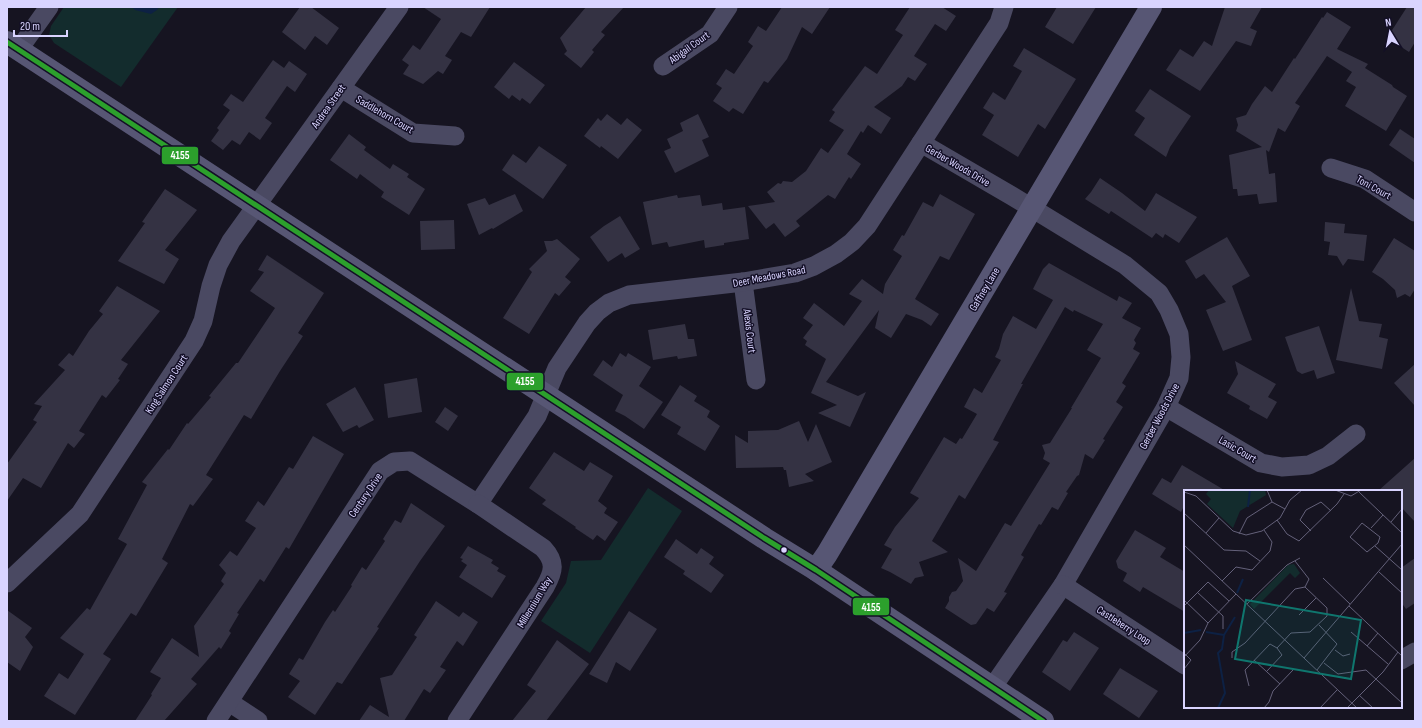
<svg xmlns="http://www.w3.org/2000/svg" width="1422" height="728" font-family="'Sofia Sans Condensed',sans-serif">
<style>
.green{fill:#132c2d}
.water{fill:#0d2144}
.building{fill:#343243}
.lines{fill:none;stroke-linecap:round;stroke-linejoin:round}
.street{stroke:#4a4962;stroke-width:19}
.secondary{stroke:#575674;stroke-width:22}
.bus-1-casing{stroke:#130f26;stroke-width:8}
.bus-1{stroke:#2ca02c;stroke-width:5}
.bus-dot{fill:#d9d4ff;stroke:#130f26;stroke-width:1.5}
.labels{text-anchor:middle;stroke-width:3;stroke-linejoin:round;paint-order:stroke}
.street-label{font-size:11px;fill:#d9d4ff;stroke:#130f26}
.inset-river{fill:none;stroke:#0d2144;stroke-width:2}
.inset-road{fill:none;stroke:#64617a;stroke-width:1}
.view{fill:#0f766e;fill-opacity:0.15;stroke:#0f766e;stroke-width:2}
.inset-edge{fill:none;stroke:#d9d4ff;stroke-width:2}
.line-badge{stroke:#130f26;stroke-width:1.5}
.badge-label{font-size:11px;text-anchor:middle;font-weight:bold;fill:#fff}
</style>
<rect width="100%" height="100%" fill="#161421"/>
<g class="green">
<polygon points="64,7 178,7 121,87 54,43 49,35 51,26"/>
<polygon points="648,488 682,511 590,653 541,621 566,583 571,561 601,560"/>
</g>
<polygon class="water" points="132,7 159,7 157,10 151,14 135,10"/>
<g class="building">
<polygon points="300,7 311,7 339,28 327,45 315,36 305,50 282,32"/>
<polygon points="423,7 490,7 471,37 461,32 445,56 452,60 443,74 438,71 423,84 403,74 409,65 402,60 413,45 420,50 441,19"/>
<polygon points="586,7 624,7 601,32 605,35 592,50 594,52 581,68 564,54 567,51 560,38"/>
<polygon points="782,7 830,7 812,34 802,27 787,59 768,83 764,81 743,114 733,108 729,112 713,101 722,88 716,84 726,69 734,74 753,46 748,42 758,26 766,31"/>
<polygon points="910,7 942,7 956,16 946,31 935,24 914,56 927,64 915,81 908,77 902,86 874,107 891,118 881,134 868,125 863,133 861,131 847,154 861,164 851,179 849,177 835,199 828,195 796,221 800,226 785,237 774,223 766,229 748,206 775,202 767,192 778,183 781,184 783,181 792,182 806,171 821,148 828,153 844,130 829,121 835,112 832,110 865,66 877,74 903,35 895,30"/>
<polygon points="1057,7 1096,7 1073,44 1045,27"/>
<polygon points="1225,7 1262,7 1250,28 1257,31 1251,46 1236,41 1200,91 1166,70 1180,49 1193,57 1204,41 1212,46"/>
<polygon points="1407,7 1415,7 1415,42 1409,52 1387,38"/>
<polygon points="1327,12 1351,27 1337,49 1368,64 1365,68 1392,85 1393,87 1407,96 1386,131 1345,106 1356,87 1346,81 1352,72 1327,56 1295,103 1300,106 1285,132 1278,128 1269,152 1266,150 1269,174 1275,173 1277,202 1259,204 1257,194 1238,196 1237,189 1233,189 1229,155 1262,147 1236,131 1238,125 1236,118 1246,115 1252,104 1265,86 1272,92 1294,58 1295,59 1322,17 1323,18"/>
<polygon points="1024,48 1076,79 1045,129 1038,124 1018,157 982,135 994,115 983,108 993,92 1005,100 1022,71 1013,66"/>
<polygon points="273,60 284,68 289,61 307,74 295,92 287,86 265,118 272,123 260,140 249,132 240,145 232,140 223,150 211,141 219,130 217,128 230,110 223,105 231,94 243,102"/>
<polygon points="514,62 545,85 530,104 522,98 520,101 512,95 509,99 494,87"/>
<polygon points="1150,89 1191,116 1170,147 1166,157 1134,135 1145,118 1135,111"/>
<polygon points="607,114 621,125 627,118 642,130 618,159 601,146 600,148 584,136 598,118 601,121"/>
<polygon points="698,114 709,137 702,140 709,156 675,173 664,151 671,148 667,139 683,131 680,123"/>
<polygon points="1400,129 1415,139 1415,163 1389,145"/>
<polygon points="349,134 366,147 364,150 390,169 393,164 409,174 407,177 425,189 409,215 381,197 384,192 360,174 357,179 330,160"/>
<polygon points="539,146 567,165 543,199 502,170 513,154 526,163"/>
<polygon points="1100,178 1122,193 1145,211 1156,193 1197,217 1179,243 1165,234 1163,238 1156,233 1152,238 1111,211 1109,214 1085,199 1091,192"/>
<polygon points="165,189 197,210 165,250 179,259 164,284 118,261 145,223 142,222"/>
<polygon points="515,194 523,211 493,229 492,228 479,235 467,204 485,198 489,205"/>
<polygon points="940,194 975,214 949,260 940,256 915,299 939,314 931,326 922,320 906,314 891,338 875,328 879,310 826,382 858,396 866,392 850,427 818,413 837,405 811,393 826,359 805,345 807,341 803,338 813,325 803,318 814,303 844,326 862,301 849,294 862,279 883,294 885,284 902,256 893,250 902,235 904,236 923,202 933,207"/>
<polygon points="677,195 678,198 700,195 702,206 722,203 723,210 745,207 749,239 724,243 724,245 705,248 704,240 669,247 667,242 652,245 643,202"/>
<polygon points="620,216 640,249 625,258 622,253 608,262 590,237 604,226"/>
<polygon points="454,220 455,249 421,250 420,221"/>
<polygon points="1325,222 1345,224 1344,233 1367,235 1364,261 1348,259 1343,266 1337,256 1328,255 1330,242 1324,241"/>
<polygon points="1227,237 1250,276 1232,286 1252,340 1223,351 1206,310 1226,302 1204,274 1196,279 1185,261"/>
<polygon points="1394,238 1415,251 1415,289 1410,297 1405,294 1397,298 1395,290 1383,279 1372,272"/>
<polygon points="557,239 580,259 565,277 571,282 559,296 555,293 529,334 503,318 532,272 529,269 547,251 544,241 552,241"/>
<polygon points="267,255 324,293 298,333 303,336 280,371 251,419 244,415 206,475 213,479 193,506 190,504 162,559 168,563 136,616 131,613 103,654 111,659 75,715 44,696 59,673 68,679 84,654 60,638 87,608 90,610 127,544 118,539 147,485 142,482 168,449 169,450 187,423 188,424 211,397 209,396 236,363 238,363 275,308 250,291 264,272 258,270"/>
<polygon points="1049,263 1117,301 1119,296 1132,303 1122,318 1141,328 1134,340 1136,343 1133,349 1140,353 1122,383 1126,386 1116,402 1123,407 1103,439 1105,440 1093,459 1085,454 1079,475 1077,476 1066,492 1068,493 1058,510 1052,507 1041,525 1039,524 1021,555 1024,557 1004,592 1007,593 994,612 987,608 976,624 971,625 945,608 949,601 949,597 952,592 956,591 963,581 958,558 976,571 1005,523 1011,526 1050,463 1043,459 1045,453 1042,445 1050,443 1072,408 1071,408 1101,358 1087,350 1103,324 1074,310 1073,312 1065,307 1021,384 1023,384 993,440 999,442 965,499 959,495 932,541 948,552 919,562 924,576 915,578 911,584 890,572 881,568 892,549 884,545 895,527 919,498 910,493 944,437 956,444 960,438 962,439 977,414 964,407 974,388 982,393 1001,360 995,357 999,349 1003,334 1013,316 1036,329 1053,300 1033,289 1043,269"/>
<polygon points="117,286 160,311 121,360 128,364 118,379 120,380 106,398 102,395 79,431 85,434 74,448 68,443 41,488 23,478 7,501 7,464 37,422 33,420 42,406 34,404 65,370 58,365 69,353 73,356 89,331 103,314 99,311"/>
<polygon points="1351,288 1359,321 1382,324 1379,337 1388,339 1382,369 1336,360"/>
<polygon points="685,324 688,339 694,339 697,356 678,359 677,356 653,360 648,330"/>
<polygon points="1319,326 1335,373 1317,379 1314,370 1302,374 1297,371 1285,337"/>
<polygon points="620,353 626,357 628,353 651,367 639,386 663,402 644,429 625,416 615,411 623,395 593,375 603,360 612,367"/>
<polygon points="1235,361 1276,384 1268,397 1277,402 1267,419 1249,409 1250,406 1227,393 1238,374"/>
<polygon points="1415,364 1415,406 1394,383"/>
<polygon points="417,378 422,412 388,418 384,384"/>
<polygon points="680,385 697,396 694,401 710,411 707,417 720,426 705,451 677,434 681,427 661,415"/>
<polygon points="355,387 374,420 359,428 357,425 343,432 326,404"/>
<polygon points="445,407 458,416 448,431 435,422"/>
<polygon points="799,421 808,442 816,424 832,462 805,474 814,481 789,487 786,470 784,470 783,467 736,468 735,435 748,443 748,431 778,430"/>
<polygon points="313,436 344,454 289,549 286,547 264,582 260,579 237,613 239,614 229,631 231,633 221,649 219,647 191,679 197,684 164,721 135,721 152,695 151,694 161,678 150,672 172,638 199,657 194,626 224,584 221,581 226,573 219,565 230,551 237,556 256,528 245,521 258,501 264,506 289,467 293,469"/>
<polygon points="554,452 584,471 590,462 613,476 598,501 607,508 604,513 618,522 605,541 597,535 593,540 575,528 576,527 542,504 546,500 529,488"/>
<polygon points="1415,458 1415,522 1401,507 1401,491 1378,491"/>
<polygon points="1182,465 1226,491 1185,491 1185,504 1181,512 1152,494 1162,478 1171,483"/>
<polygon points="411,503 445,526 420,561 377,627 379,628 342,684 337,682 315,715 288,697 300,681 289,674 299,658 303,660 325,622 333,610 335,612 352,586 351,585 362,567 366,570 385,541 383,539 395,520 401,523"/>
<polygon points="1135,530 1166,548 1160,557 1185,572 1185,612 1143,587 1140,592 1123,581 1127,573 1118,568 1116,561"/>
<polygon points="676,539 697,554 701,548 714,557 709,564 724,575 711,593 683,574 685,571 664,557"/>
<polygon points="468,546 493,560 491,563 499,568 497,571 506,576 492,598 459,577 467,565 461,561 463,559 460,558"/>
<polygon points="1415,558 1415,603 1406,609 1401,602 1401,568"/>
<polygon points="436,601 459,617 463,612 478,622 463,646 457,641 440,667 446,670 430,693 424,689 404,721 359,721 370,705 389,717 380,678 392,675 417,637 414,635"/>
<polygon points="7,610 32,628 25,637 33,647 20,671 7,662"/>
<polygon points="629,611 657,629 630,671 616,662 607,683 589,674"/>
<polygon points="1074,632 1099,648 1070,691 1042,672 1063,640 1067,642"/>
<polygon points="557,640 589,664 546,721 512,721 536,691 527,685"/>
<polygon points="1120,668 1158,691 1139,718 1103,694"/>
</g>
<g class="lines">
<g class="street">
<polyline points="19,49 49,7"/>
<polyline points="663,66 710,34 728,7"/>
<polyline points="341,88 413,133 455,136"/>
<polyline points="921,143 1012,196 1125,265 1159,293 1169,310 1179,334 1181,357 1179,378 1166,407 1063,585 992,688"/>
<polyline points="1331,168 1365,179 1415,212"/>
<polyline points="743,282 756,380"/>
<polyline points="1166,407 1261,463 1282,467 1309,465 1328,456 1356,434"/>
<polyline points="7,583 80,514 194,341 203,321 211,286 218,265 231,241 399,7"/>
<polyline points="1063,585 1185,665"/>
<polyline points="1401,660 1415,652"/>
<polyline points="229,702 258,721"/>
<polyline points="216,721 380,471 394,462 410,461 478,504 537,416 557,368 587,323 597,312 609,303 629,295 743,282 795,273 814,266 836,254 852,242 867,226 999,23 1004,7"/>
<path d="M 457,721 L 545,587 C 554,571 556,562 543,548 L 478,504"/>
</g>
<g class="secondary">
<polyline points="7,42 764,538 816,570 1043,721"/>
<polyline points="816,570 827,554 1151,7"/>
</g>
<g class="bus-1-casing">
<polyline id="bus-1" points="7,42 764,538 816,570 1043,721"/>
</g>
<use href="#bus-1" class="bus-1"/>
</g>
<circle class="bus-dot" cx="784" cy="550" r="3.5"/>
<g class="labels">
<g class="street-label">
<text transform="translate(689 47) rotate(-36)" y="4">Abigail Court</text>
<text transform="translate(328 106) rotate(-55)" y="4">Andrea Street</text>
<text transform="translate(385 114) rotate(30)" y="4">Saddlehorn Court</text>
<text transform="translate(958 165) rotate(30)" y="4">Gerber Woods Drive</text>
<text transform="translate(1374 187) rotate(29)" y="4">Toni Court</text>
<text transform="translate(769 276) rotate(-11)" y="4">Deer Meadows Road</text>
<text transform="translate(984 289) rotate(-59)" y="4">Gaffney Lane</text>
<text transform="translate(750 331) rotate(83)" y="4">Alexis Court</text>
<text transform="translate(166 384) rotate(-57)" y="4">King Salmon Court</text>
<text transform="translate(1159 416) rotate(-62)" y="4">Gerber Woods Drive</text>
<text transform="translate(1238 449) rotate(30)" y="4">Lasic Court</text>
<text transform="translate(365 495) rotate(-56)" y="4">Century Drive</text>
<text transform="translate(534 602) rotate(-59)" y="4">Millennium Way</text>
<text transform="translate(1124 625) rotate(33)" y="4">Castleberry Loop</text>
</g>
</g>
<g transform="translate(1184 490)">
<rect width="218" height="218" fill="#161421"/>
<path d="M 25,0 L 81,0 L 82,5 L 56,21 L 49,38 L 23,14 L 27,9 L 22,4 ZM 110,74 L 116,83 L 111,88 L 106,83 L 70,119 L 66,114 L 104,75 Z" fill="#132c2d"/>
<path class="inset-river" d="M 64,17 L 66,0M 53,103 L 59,89M 22,142 L 40,145M 0,143 L 17,140M 34,218 L 41,203 L 34,163 L 38,159 L 40,145 L 51,127"/>
<path class="inset-road" d="M 83,0 L 88,12 L 101,19M 151,0 L 167,6 L 177,0M 0,2 L 12,6 L 49,41 L 62,45 L 78,41 L 96,28 L 106,10 L 118,0M 175,2 L 218,43M 0,23 L 40,60 L 62,61 L 76,71M 93,30 L 103,44 L 115,51 L 153,14 L 160,4M 207,32 L 218,19M 178,33 L 196,47 L 194,53 L 183,62 L 166,47 ZM 187,38 L 199,25M 127,41 L 116,30 L 122,20 L 137,12 L 147,21M 22,43 L 35,28M 55,44 L 63,28 L 88,12M 0,55 L 173,218M 191,56 L 218,80M 111,71 L 125,89 L 121,97M 195,82 L 218,103M 139,88 L 166,114M 38,91 L 52,77 L 68,80 L 86,61 L 88,52 L 80,40M 13,102 L 39,126 L 39,139M 0,110 L 24,133M 63,114 L 103,75 L 116,68M 0,116 L 24,92 L 45,111M 165,116 L 218,166M 115,125 L 132,108M 167,142 L 204,174M 183,156 L 194,143M 151,160 L 159,166 L 166,164M 0,163 L 7,170 L 0,179M 0,167 L 16,150 L 24,133 L 52,104M 48,168 L 48,162 L 61,153 L 111,99 L 121,97M 120,168 L 218,54M 70,170 L 96,194M 140,173 L 154,184 L 182,180 L 218,213M 133,180 L 153,154 L 135,135M 83,181 L 98,165 L 93,158M 65,196 L 61,180 L 86,154 L 93,158 L 107,143 L 126,142 L 143,126 L 143,118 L 121,97M 175,205 L 189,218M 80,218 L 85,212 L 89,201 L 109,180M 136,218 L 153,200M 163,218 L 199,182 L 214,162"/>
<path class="view" d="M 62,110 L 177,130 L 167,189 L 51,169 Z"/>
<rect width="218" height="218" class="inset-edge"/>
</g>
<g class="line-badge">
<rect x="161" y="146" width="38" height="19" rx="4" fill="#2ca02c"/>
<rect x="506" y="372" width="38" height="19" rx="4" fill="#2ca02c"/>
<rect x="852" y="597" width="38" height="19" rx="4" fill="#2ca02c"/>
</g>
<g class="badge-label">
<text x="180" y="159">4155</text>
<text x="525" y="385">4155</text>
<text x="871" y="611">4155</text>
</g>
<rect width="1422" height="728" fill="none" stroke="#d9d4ff" stroke-width="16"/>
<g transform="translate(1390 32) rotate(350)" stroke="#130f26" stroke-width="3" paint-order="stroke">
<path d="M0-3L7 15L0 10L-7 15Z" fill="#d9d4ff"/>
<text y="-6" font-size="11" font-weight="bold" text-anchor="middle" fill="#d9d4ff">N</text>
</g>
<path d="M14 30v6h53v-6" fill="none" stroke="#d9d4ff" stroke-width="2"/>
<text x="20" y="30" font-size="12" fill="#d9d4ff" stroke="#130f26" stroke-width="3" paint-order="stroke">20 m</text>
</svg>
